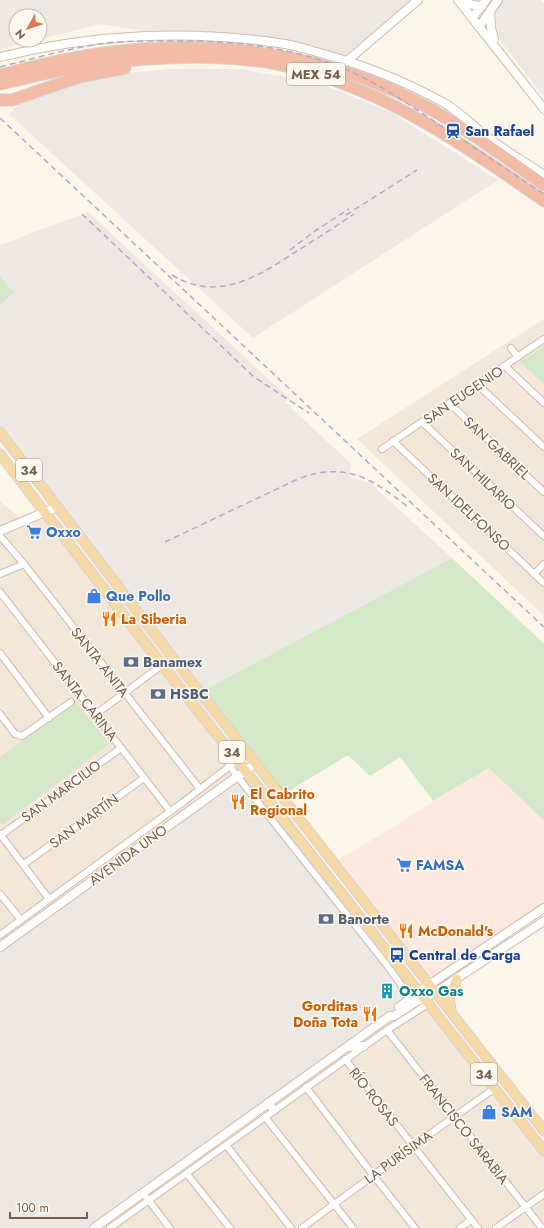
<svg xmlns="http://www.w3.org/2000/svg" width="544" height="1228" font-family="Jost,sans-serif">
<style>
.residential{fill:#f3e7d9}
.commercial{fill:#fbe8df}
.industrial{fill:#ede8e3}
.green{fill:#d5e9c9}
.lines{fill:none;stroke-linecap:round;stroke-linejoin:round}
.street-casing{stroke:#cdbdb0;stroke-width:8}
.secondary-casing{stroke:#cfbeae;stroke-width:10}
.primary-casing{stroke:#d8d2ce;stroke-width:11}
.highway-casing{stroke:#d8d2ce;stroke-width:13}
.street{stroke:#fff;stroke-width:6}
.secondary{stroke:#fff;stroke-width:8}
.primary{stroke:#f5daa8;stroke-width:9}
.highway{stroke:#f1bba6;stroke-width:11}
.rail{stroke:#b8a8c5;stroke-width:1.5;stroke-dasharray:6 4;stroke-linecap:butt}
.labels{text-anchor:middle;stroke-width:3;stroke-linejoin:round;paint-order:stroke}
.shield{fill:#fef9f0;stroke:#9e8c7f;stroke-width:1}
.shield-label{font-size:13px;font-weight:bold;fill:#755d4f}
.transit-label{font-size:14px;font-weight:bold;fill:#164399;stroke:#fef9f0;text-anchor:start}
.street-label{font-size:14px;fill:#755d4f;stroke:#fef9f0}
.shop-label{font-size:14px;font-weight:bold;fill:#366cbe;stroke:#fef9f0;text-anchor:start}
.food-label{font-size:14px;font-weight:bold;fill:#c56008;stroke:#fef9f0;text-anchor:start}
.service-label{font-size:14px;font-weight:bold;fill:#4e5e75;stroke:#fef9f0;text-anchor:start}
.culture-label{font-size:14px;font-weight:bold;fill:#0d838f;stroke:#fef9f0;text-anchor:start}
</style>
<rect width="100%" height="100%" fill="#fbf5ea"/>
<g class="residential">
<polygon points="544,319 544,616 357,439"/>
<polygon points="0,501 2,503 20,518 0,526"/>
<polygon points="53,512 248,764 0,937 0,533"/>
<polygon points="428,995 544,1144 544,1228 104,1228"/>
</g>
<polygon class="commercial" points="489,768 544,821 544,903 433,979 339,860"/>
<g class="industrial">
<polygon points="0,0 411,0 343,57 277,39 151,32 101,24 40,39 40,16 16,16 16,40 37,40 0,49"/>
<polygon points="494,0 540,0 544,4 544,97 482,17"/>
<polygon points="168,69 238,69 316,82 392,113 498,180 253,338 9,114 22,101 102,75"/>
<polygon points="88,212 290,399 285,402 351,464 349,477 370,483 452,558 204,690 0,428 0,305 14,293 0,275 0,245"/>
<polygon points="248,764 428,995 260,1112 88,1228 0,1228 0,937"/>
</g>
<g class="green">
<polygon points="0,275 14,293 0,305"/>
<polygon points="544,347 544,384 520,362"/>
<polygon points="452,558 544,644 544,821 489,768 433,801 400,757 370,776 348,755 284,794 204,690"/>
<polygon points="76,702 109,744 2,825 0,822 0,757"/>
</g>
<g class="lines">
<g class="street-casing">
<g id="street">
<polyline points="511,348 518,357"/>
<polyline points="505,366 544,403"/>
<polyline points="478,385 544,447"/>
<polyline points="449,403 544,492"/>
<polyline points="422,422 544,536"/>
<polyline points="393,441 544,583"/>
<polyline points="382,449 544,339"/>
<polyline points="0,536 24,564 200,789"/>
<polyline points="0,574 24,564"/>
<polyline points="534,574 544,564"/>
<polyline points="0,592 170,811"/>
<polyline points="0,653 49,718"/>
<polyline points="0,714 15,734 22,736 71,702"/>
<polyline points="96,714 162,665"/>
<polyline points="223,745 230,766 237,776 386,964 412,1000"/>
<polyline points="0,834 49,899"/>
<polyline points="1,835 121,748"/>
<polyline points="24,864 144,778"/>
<polyline points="0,894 21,920"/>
<polyline points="0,935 182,803 248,752"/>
<polyline points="387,1030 542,1228"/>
<polyline points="345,1059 478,1228"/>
<polyline points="306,1087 373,1175 415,1228"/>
<polyline points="265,1117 353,1228"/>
<polyline points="226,1145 291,1228"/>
<polyline points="187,1174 230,1228"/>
<polyline points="146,1197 170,1228"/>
<polyline points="110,1228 387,1030 428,1004"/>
<polyline points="302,1228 413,1146 495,1088"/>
<polyline points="460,1228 471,1220"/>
<polyline points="496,1228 544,1194"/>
</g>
</g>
<g class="secondary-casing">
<g id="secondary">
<polyline points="458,0 544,109"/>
<polyline points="465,2 473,5 482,6"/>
<polyline points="490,11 491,28 494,39"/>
<polyline points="472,18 486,0"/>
<polyline points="479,27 498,0"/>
<path d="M 0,57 C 92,34 191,29 285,44 C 297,46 309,50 320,53 C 364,65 407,82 446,104 C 462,114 476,129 491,140 C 508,152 526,163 544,175"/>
<polyline points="347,61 418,0"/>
<polyline points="0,531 57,507"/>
<polyline points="0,947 256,763"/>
<polyline points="399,1007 426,987 544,908"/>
<polyline points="348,1047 364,1046"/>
<polyline points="268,1103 274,1110"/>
<polyline points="94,1228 390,1016 394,1016 414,1003 436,992 544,921"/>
</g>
</g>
<g class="primary-casing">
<g id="primary">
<polyline points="0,432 170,654 544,1131"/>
<polyline points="0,454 162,665 544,1151"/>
<polyline points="451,1009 449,997 457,979"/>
</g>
</g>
<g class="highway-casing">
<g id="highway">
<path d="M 0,75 C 32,67 65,58 97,54 C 199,39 305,50 399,93 C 451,117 498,152 544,185"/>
<path d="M 0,84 C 41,75 83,64 124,61 C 182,56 242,54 298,69 C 390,93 468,147 544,201"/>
<polyline points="0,100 12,100 79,77 125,68"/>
</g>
</g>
<use href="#street" class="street"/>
<use href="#secondary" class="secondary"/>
<use href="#primary" class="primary"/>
<use href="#highway" class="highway"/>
<g class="rail">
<path d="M 0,67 C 35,58 70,48 106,43 C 126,41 147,41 167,41 C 231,40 296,46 356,74 C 385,88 412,106 438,124 C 474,147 509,171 544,194"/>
<polyline points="0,118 544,627"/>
<polyline points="82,214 254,377 309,413"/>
<polyline points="346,215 417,170"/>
<polyline points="290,250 315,231 349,209"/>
<path d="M 172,275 C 218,303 259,276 297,251 C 316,239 335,227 354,214"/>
<path d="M 165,542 L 300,478 C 347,462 370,478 407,506"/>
</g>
</g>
<defs>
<g id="station-bare" transform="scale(1.2)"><path d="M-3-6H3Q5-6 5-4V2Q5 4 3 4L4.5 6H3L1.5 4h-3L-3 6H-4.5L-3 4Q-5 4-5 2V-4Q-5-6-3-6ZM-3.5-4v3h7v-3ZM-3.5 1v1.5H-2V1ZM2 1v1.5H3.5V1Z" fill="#1a4fb4" stroke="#fef9f0" stroke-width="2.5" paint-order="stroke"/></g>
<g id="supermarket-bare" transform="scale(1.2)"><path d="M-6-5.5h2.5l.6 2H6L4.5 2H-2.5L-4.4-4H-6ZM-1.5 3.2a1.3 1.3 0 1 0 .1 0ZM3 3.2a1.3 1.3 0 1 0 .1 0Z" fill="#3f7fe0" stroke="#fef9f0" stroke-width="2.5" paint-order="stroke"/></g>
<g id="shop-bare" transform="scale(1.2)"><path d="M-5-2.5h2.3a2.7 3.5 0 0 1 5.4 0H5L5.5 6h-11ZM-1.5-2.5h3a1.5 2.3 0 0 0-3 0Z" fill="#3f7fe0" stroke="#fef9f0" stroke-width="2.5" paint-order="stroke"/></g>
<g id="restaurant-bare" transform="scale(1.2)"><path d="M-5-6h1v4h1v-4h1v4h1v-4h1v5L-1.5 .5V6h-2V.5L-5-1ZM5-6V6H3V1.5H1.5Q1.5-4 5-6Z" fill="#e8710a" stroke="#fef9f0" stroke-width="2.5" paint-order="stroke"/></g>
<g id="bank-bare" transform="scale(1.2)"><path d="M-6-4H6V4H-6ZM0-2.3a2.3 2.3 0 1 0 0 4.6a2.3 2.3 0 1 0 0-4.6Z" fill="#5c6f8a" stroke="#fef9f0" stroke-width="2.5" paint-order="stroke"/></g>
<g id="bus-bare" transform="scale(1.2)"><path d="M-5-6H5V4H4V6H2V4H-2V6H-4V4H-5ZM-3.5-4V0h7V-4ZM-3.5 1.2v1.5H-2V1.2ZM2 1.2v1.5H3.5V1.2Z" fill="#1a4fb4" stroke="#fef9f0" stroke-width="2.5" paint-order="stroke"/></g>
<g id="building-bare" transform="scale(1.2)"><path d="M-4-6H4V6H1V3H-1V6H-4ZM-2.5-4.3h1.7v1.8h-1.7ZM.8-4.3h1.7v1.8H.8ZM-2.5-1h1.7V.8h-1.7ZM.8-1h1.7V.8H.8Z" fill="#0f9aa8" stroke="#fef9f0" stroke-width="2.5" paint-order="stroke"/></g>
</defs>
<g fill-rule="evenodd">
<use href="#station-bare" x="453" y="131"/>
<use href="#supermarket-bare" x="34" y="532"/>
<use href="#shop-bare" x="94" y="596"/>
<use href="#restaurant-bare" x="109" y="619"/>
<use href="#bank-bare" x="131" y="662"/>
<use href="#bank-bare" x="158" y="694"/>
<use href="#restaurant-bare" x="238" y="802"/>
<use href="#supermarket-bare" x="404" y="865"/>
<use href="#bank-bare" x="326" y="919"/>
<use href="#restaurant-bare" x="406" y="931"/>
<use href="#bus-bare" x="397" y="955"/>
<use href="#building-bare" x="387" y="991"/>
<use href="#restaurant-bare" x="370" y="1014"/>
<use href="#shop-bare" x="489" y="1112"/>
</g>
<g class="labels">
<g class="shield">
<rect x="287" y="63" width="58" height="22" rx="3"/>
<rect x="16" y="459" width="26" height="22" rx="3"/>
<rect x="219" y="741" width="26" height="22" rx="3"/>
<rect x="471" y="1063" width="26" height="22" rx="3"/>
</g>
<g class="shield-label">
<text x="316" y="79">MEX 54</text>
<text x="29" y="475">34</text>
<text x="232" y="757">34</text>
<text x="484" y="1079">34</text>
</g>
<g class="transit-label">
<text x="465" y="136">San Rafael</text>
<text x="409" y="960">Central de Carga</text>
</g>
<g class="street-label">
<text transform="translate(463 395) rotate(-34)" y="5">SAN EUGENIO</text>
<text transform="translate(497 448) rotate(43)" y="5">SAN GABRIEL</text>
<text transform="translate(483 479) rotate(43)" y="5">SAN HILARIO</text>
<text transform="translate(469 512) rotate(43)" y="5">SAN IDELFONSO</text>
<text transform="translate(100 662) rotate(52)" y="5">SANTA ANITA</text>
<text transform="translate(85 701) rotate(52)" y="5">SANTA CARINA</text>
<text transform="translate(61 791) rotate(-36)" y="5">SAN MARCILIO</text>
<text transform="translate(84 821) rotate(-36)" y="5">SAN MARTÍN</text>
<text transform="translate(128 855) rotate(-36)" y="5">AVENIDA UNO</text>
<text transform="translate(374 1097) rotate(52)" y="5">RÍO ROSAS</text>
<text transform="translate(464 1129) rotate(52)" y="5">FRANCISCO SARABIA</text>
<text transform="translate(398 1157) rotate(-36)" y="5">LA PURÍSIMA</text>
</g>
<g class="shop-label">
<text x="46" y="537">Oxxo</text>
<text x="106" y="601">Que Pollo</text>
<text x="416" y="870">FAMSA</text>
<text x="501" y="1117">SAM</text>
</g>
<g class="food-label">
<text x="121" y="624">La Siberia</text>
<text x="250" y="799">El Cabrito<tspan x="250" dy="16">Regional</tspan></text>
<text x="418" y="936">McDonald's</text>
<text x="358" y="1011" text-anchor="end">Gorditas<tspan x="358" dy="16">Doña Tota</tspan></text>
</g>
<g class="service-label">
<text x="143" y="667">Banamex</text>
<text x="170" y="699">HSBC</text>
<text x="338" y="924">Banorte</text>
</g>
<g class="culture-label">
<text x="399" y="996">Oxxo Gas</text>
</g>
</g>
<g transform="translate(28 28) rotate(231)"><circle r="19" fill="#fef9f0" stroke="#c7bbb0"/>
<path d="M0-3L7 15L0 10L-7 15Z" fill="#dc7858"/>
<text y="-6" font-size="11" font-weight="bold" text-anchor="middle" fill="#755d4f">N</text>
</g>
<path d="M10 1212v6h77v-6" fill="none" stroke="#755d4f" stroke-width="2"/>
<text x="16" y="1212" font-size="12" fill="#755d4f" stroke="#fef9f0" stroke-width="3" paint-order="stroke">100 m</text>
</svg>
